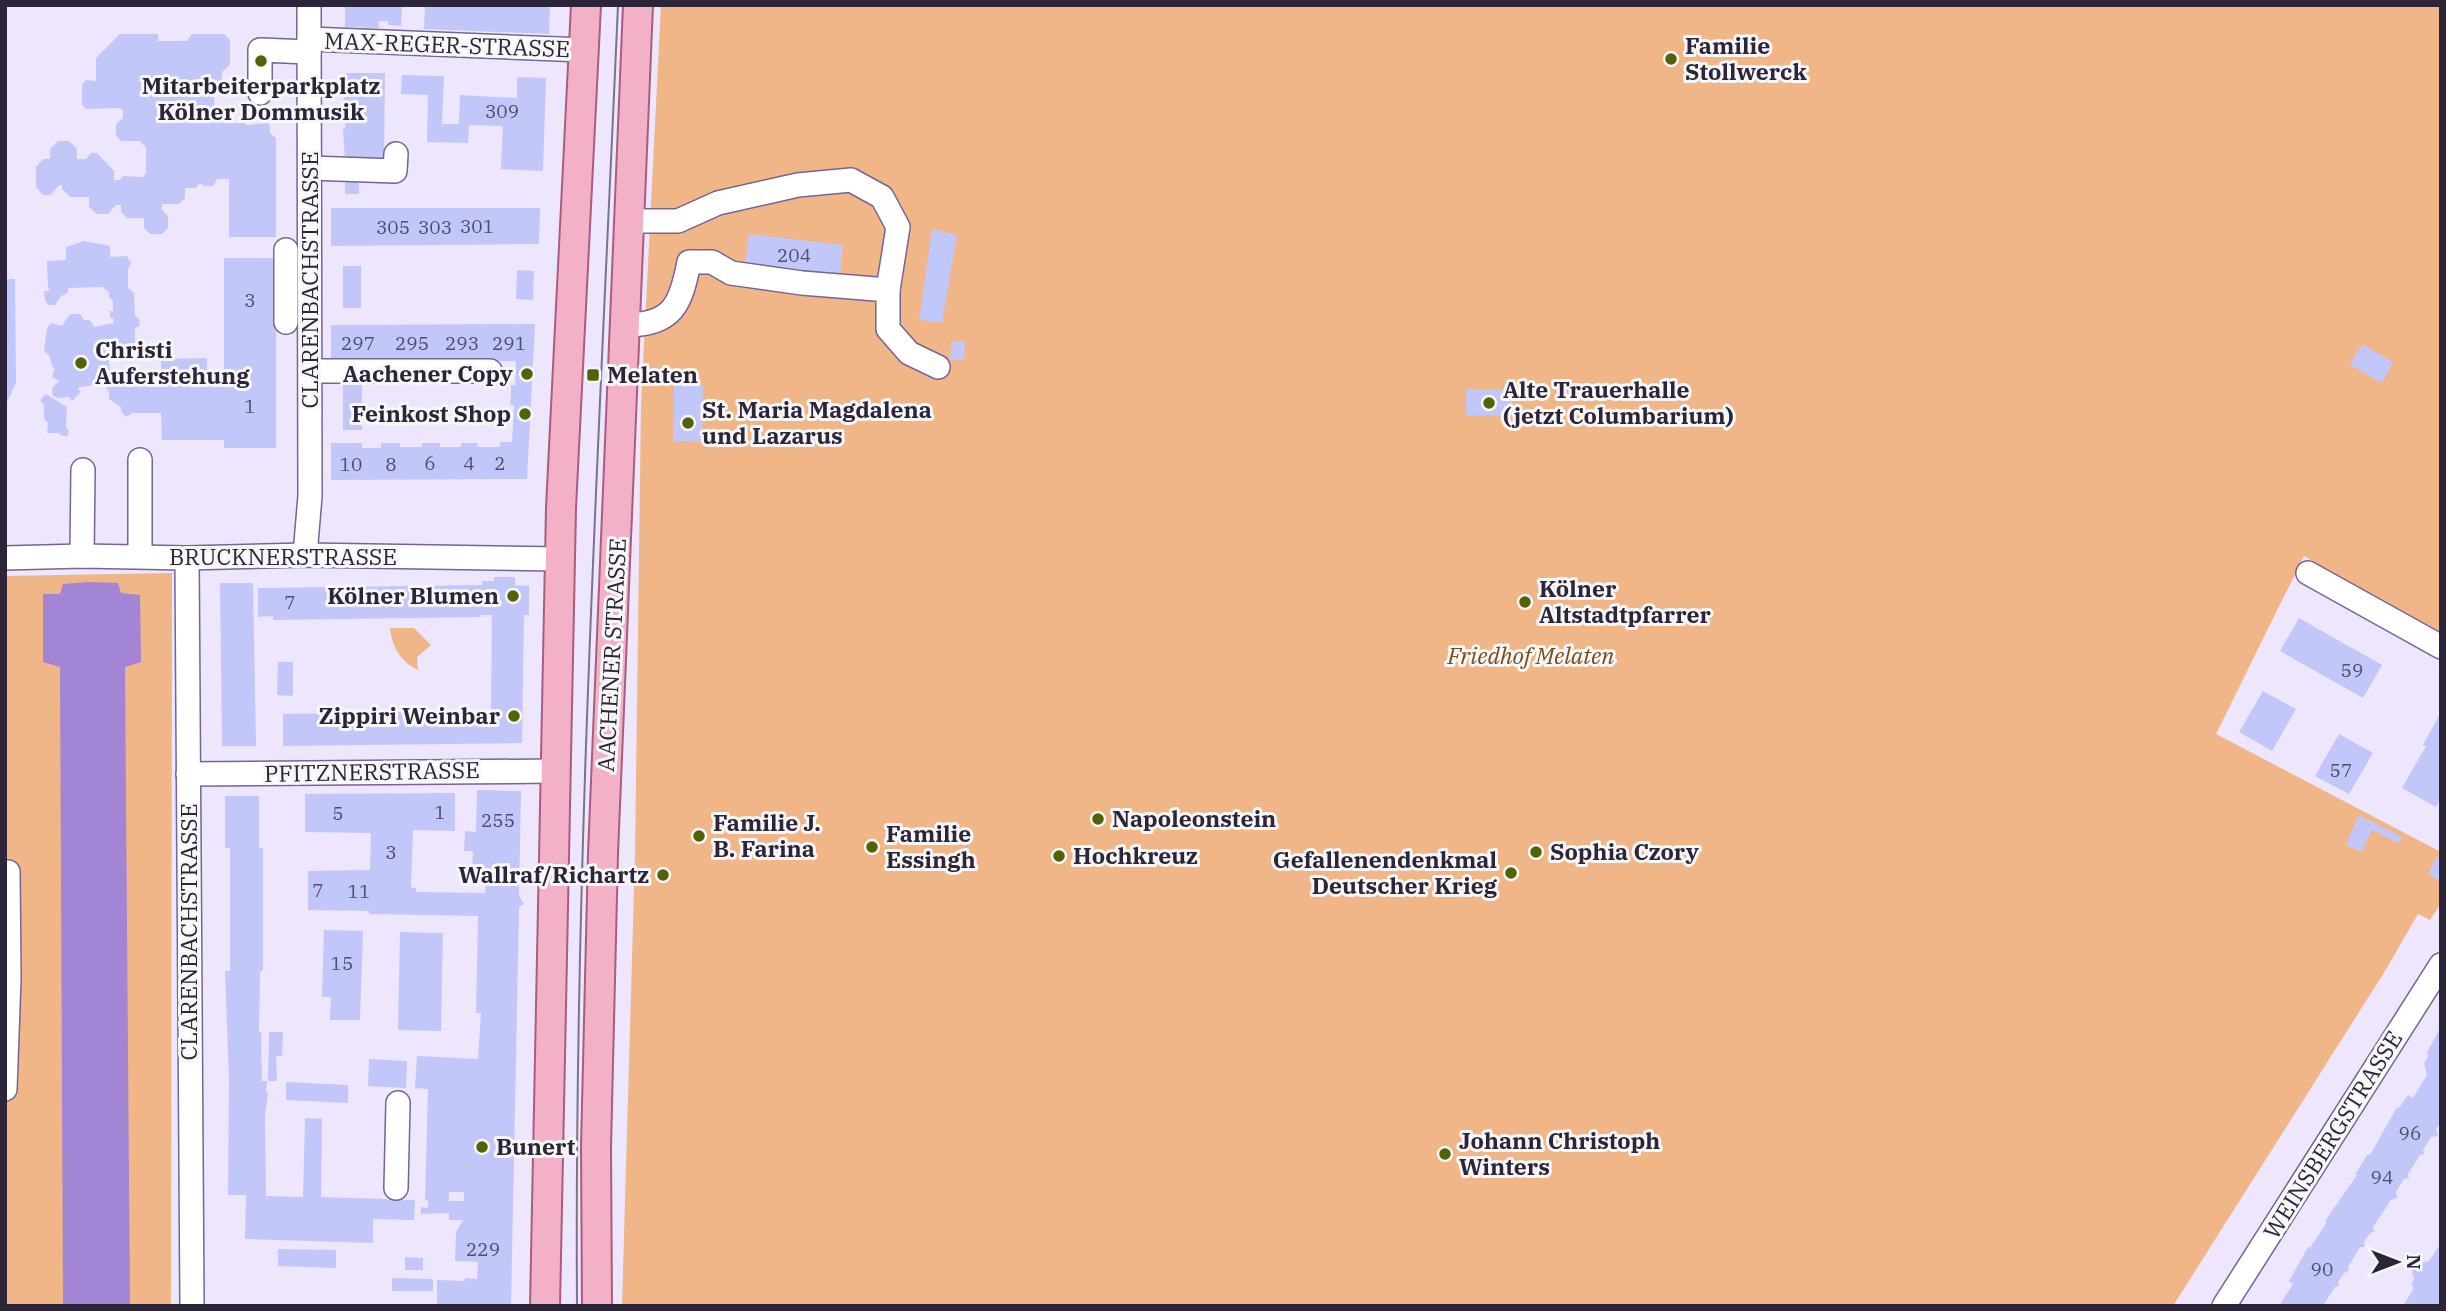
<svg xmlns="http://www.w3.org/2000/svg" width="2446" height="1311" font-family="'IBM Plex Serif',serif">
<style>
.green{fill:#f0b687}
.water{fill:#a385d5}
.building{fill:#c2c7fa;fill-rule:evenodd}
.lines{fill:none;stroke-linecap:round;stroke-linejoin:round}
.minor-casing{stroke:#756495;stroke-width:26}
.major-casing{stroke:#a85e7c;stroke-width:32}
.minor{stroke:#fff;stroke-width:23}
.major{stroke:#f2b1c6;stroke-width:28}
.tram{stroke:#7b7389;stroke-width:2}
.poi-dot{fill:#526207;stroke:#f7f7f7;stroke-width:2.5}
.labels{text-anchor:middle;stroke-width:6;stroke-linejoin:round;paint-order:stroke}
.number-label{font-size:19px;fill:#524d69}
.street-label{font-size:23px;fill:#2c2439;stroke:#f7f7f7}
.poi-label{font-size:23px;font-weight:bold;fill:#2c2439;stroke:#f7f7f7;text-anchor:start}
.park-label{font-size:23px;font-style:italic;fill:#7b4a1c;stroke:#f7f7f7}
</style>
<rect width="100%" height="100%" fill="#ede6fd"/>
<g class="green">
<polygon points="661,5 2441,5 2441,634 2304,556 2216,734 2441,852 2441,903 2430,920 2418,914 2385,971 2173,1306 622,1306 635,855 641,405"/>
<polygon points="172,573 171,1306 5,1306 5,576"/>
<path d="M 390,628 L 414,628 L 431,645 L 417,657 L 418,670 C 400,661 392,647 390,628 Z"/>
</g>
<polygon class="water" points="88,582 118,583 121,593 140,595 141,662 125,667 130,1306 63,1306 60,667 43,662 43,594 60,594 63,584"/>
<g class="building">
<polygon points="345,5 402,6 401,26 388,25 388,21 379,21 379,28 345,27"/>
<polygon points="425,5 550,5 549,34 424,29"/>
<polygon points="120,34 158,34 158,41 187,41 192,34 224,34 230,40 230,65 222,72 222,89 214,94 214,115 224,123 245,123 247,125 268,123 270,126 270,133 276,138 276,237 229,237 229,179 217,179 213,186 204,186 200,183 196,188 185,188 185,198 179,204 162,204 162,210 168,216 168,228 162,234 150,234 144,228 144,218 127,218 121,212 121,205 116,205 108,214 97,214 89,207 89,197 70,197 62,189 62,185 59,185 51,195 43,195 36,187 36,167 43,159 50,159 50,149 58,141 69,141 77,149 77,159 86,159 91,153 97,153 114,171 114,180 120,180 123,176 143,177 146,173 146,148 140,141 121,141 116,135 116,124 123,118 123,111 120,108 86,109 82,105 82,85 86,80 96,81 96,58"/>
<polygon points="346,73 385,73 384,161 345,161 343,129 345,129 346,104 344,104 344,86 346,86"/>
<polygon points="402,75 444,76 442,124 459,124 460,95 517,98 517,77 546,78 543,171 501,169 503,126 469,125 468,143 427,142 428,95 401,94"/>
<rect x="345" y="177" width="14" height="17"/>
<polygon points="331,208 540,208 539,244 331,246"/>
<polygon points="932,229 957,235 942,323 919,320"/>
<polygon points="749,234 843,245 840,275 745,264"/>
<polygon points="84,241 110,246 110,257 127,256 131,263 128,270 128,288 134,293 135,316 139,319 140,326 135,328 135,350 111,350 114,358 109,362 111,376 115,376 113,380 118,384 161,384 161,359 207,358 207,372 224,372 224,258 276,258 276,448 224,448 224,440 162,440 161,413 132,413 126,417 121,411 121,407 109,399 109,392 104,384 80,387 78,389 81,392 72,401 69,397 58,398 53,396 52,388 59,381 52,377 55,368 53,369 49,355 44,351 47,328 51,323 62,326 70,314 80,314 84,320 90,320 94,327 114,323 113,318 110,318 110,311 113,311 113,302 109,297 109,292 102,287 68,288 68,293 61,296 55,305 48,305 45,301 44,291 50,291 48,288 47,261 66,260 66,247"/>
<rect x="343" y="266" width="18" height="42"/>
<polygon points="517,270 534,271 533,300 516,299"/>
<polygon points="5,279 15,279 16,383 5,406"/>
<polygon points="535,324 527,479 331,480 331,443 362,443 362,448 381,448 381,443 400,443 400,447 422,447 422,443 440,443 440,447 461,447 461,443 477,443 477,447 500,447 500,442 512,442 514,405 510,405 511,395 511,385 515,385 516,361 331,362 331,325"/>
<polygon points="951,341 965,342 964,360 950,360"/>
<polygon points="2362,344 2393,362 2382,383 2350,365"/>
<rect x="343" y="380" width="19" height="50"/>
<polygon points="674,384 703,385 702,442 673,441"/>
<polygon points="1466,389 1512,390 1512,416 1466,415"/>
<polygon points="46,394 67,407 66,427 69,432 67,436 62,436 59,433 47,433 48,423 44,419 44,405 40,400"/>
<polygon points="494,577 515,577 515,585 529,586 529,615 524,615 522,743 283,746 283,714 491,711 492,615 481,615 481,617 273,620 273,616 258,617 258,588 482,585 482,581 494,581"/>
<polygon points="220,583 253,583 256,746 222,746"/>
<polygon points="2299,618 2382,665 2363,698 2280,651"/>
<polygon points="278,662 293,662 293,696 277,695"/>
<polygon points="2263,691 2296,709 2272,751 2239,732"/>
<polygon points="2441,712 2441,797 2436,807 2402,788 2426,746 2423,745"/>
<polygon points="2339,734 2373,753 2349,794 2315,776"/>
<path d="M 477,790 L 521,791 L 519,896 L 524,904 L 519,907 L 511,1306 L 437,1306 L 437,1280 L 465,1281 L 465,1278 L 477,1279 L 478,1262 L 455,1261 L 456,1232 L 463,1220 L 449,1220 L 449,1213 L 421,1214 L 421,1207 L 428,1208 L 428,1200 L 425,1200 L 428,1089 L 415,1088 L 417,1056 L 478,1059 L 481,1013 L 476,1013 L 478,916 L 369,914 L 369,911 L 308,910 L 308,871 L 370,870 L 371,833 L 305,832 L 305,794 L 455,793 L 455,831 L 413,830 L 411,888 L 416,888 L 416,892 L 485,893 L 486,873 L 472,873 L 473,851 L 464,851 L 465,831 L 476,832 ZM 449,1192 L 464,1192 L 464,1201 L 449,1201 Z"/>
<polygon points="225,796 259,796 259,848 263,848 263,971 260,971 259,1032 261,1032 262,1081 267,1081 266,1092 268,1093 265,1116 266,1196 303,1197 305,1118 322,1119 321,1197 415,1200 414,1220 373,1219 373,1243 245,1239 246,1195 228,1195 229,1079 225,971 230,971 230,848 225,848"/>
<polygon points="2359,815 2402,837 2398,843 2372,830 2361,852 2346,845"/>
<polygon points="2437,856 2441,858 2441,882 2428,874"/>
<polygon points="324,930 363,931 360,1020 330,1020 331,997 322,997"/>
<polygon points="400,932 443,933 441,1031 398,1030"/>
<polygon points="2441,1027 2441,1122 2436,1129 2438,1136 2431,1137 2423,1150 2424,1154 2420,1155 2408,1174 2409,1178 2404,1179 2396,1192 2397,1198 2391,1200 2373,1227 2374,1232 2370,1233 2364,1242 2365,1247 2360,1247 2348,1267 2349,1271 2345,1272 2338,1282 2339,1286 2335,1287 2324,1304 2328,1306 2279,1306 2293,1284 2289,1281 2308,1247 2310,1248 2327,1222 2325,1221 2357,1175 2355,1174 2368,1154 2370,1155 2397,1107 2399,1108 2408,1095 2413,1098 2427,1075 2424,1063 2429,1055 2426,1054"/>
<polygon points="269,1032 283,1032 282,1056 276,1056 277,1081 268,1081"/>
<polygon points="369,1059 407,1061 406,1088 368,1086"/>
<polygon points="286,1082 348,1085 348,1103 286,1100"/>
<polygon points="2441,1243 2441,1306 2406,1306 2404,1304 2413,1290 2412,1283 2414,1280 2411,1267 2421,1266 2423,1262 2429,1261"/>
<polygon points="278,1249 336,1250 336,1268 278,1266"/>
<polygon points="405,1257 423,1258 423,1270 405,1270"/>
<polygon points="392,1278 433,1279 433,1291 392,1291"/>
</g>
<g class="lines">
<g class="minor-casing">
<g id="minor">
<polyline points="309,39 584,50"/>
<polyline points="260,93 260,50 309,52"/>
<polyline points="310,168 395,171 396,154"/>
<polyline points="630,221 678,221 718,203 798,185 851,180 882,197 898,227 888,290"/>
<polyline points="286,322 286,250"/>
<path d="M 626,325 C 673,325 681,304 689,262 L 712,262 L 731,273 L 802,283 L 888,290 L 888,329 L 909,353 L 938,367"/>
<polyline points="310,371 490,371"/>
<polyline points="305,555 310,496 309,5"/>
<polyline points="82,556 83,470"/>
<polyline points="140,556 140,460"/>
<polyline points="5,558 82,556 187,558 305,555 560,559"/>
<polyline points="187,558 192,1306"/>
<polyline points="2308,573 2441,647"/>
<polyline points="188,774 556,771"/>
<polyline points="5,872 8,872 9,978 5,1089"/>
<polyline points="396,1188 398,1103"/>
<polyline points="2224,1306 2441,965"/>
</g>
</g>
<g class="major-casing">
<g id="major">
<polyline points="545,1306 561,508 586,5"/>
<polyline points="597,1306 596,1147 603,854 638,5"/>
</g>
</g>
<use href="#minor" class="minor"/>
<use href="#major" class="major"/>
<path class="tram" d="M 577,1306 C 574,872 599,439 618,5"/>
</g>
<g class="poi-dot">
<circle cx="1671" cy="59" r="7"/>
<circle cx="261" cy="61" r="7"/>
<circle cx="81" cy="363" r="7"/>
<circle cx="527" cy="374" r="7"/>
<rect x="586" y="368" width="14" height="14" rx="3.5"/>
<circle cx="1489" cy="403" r="7"/>
<circle cx="525" cy="414" r="7"/>
<circle cx="688" cy="423" r="7"/>
<circle cx="513" cy="596" r="7"/>
<circle cx="1525" cy="602" r="7"/>
<circle cx="514" cy="716" r="7"/>
<circle cx="1098" cy="819" r="7"/>
<circle cx="699" cy="836" r="7"/>
<circle cx="872" cy="847" r="7"/>
<circle cx="1536" cy="852" r="7"/>
<circle cx="1059" cy="856" r="7"/>
<circle cx="1511" cy="873" r="7"/>
<circle cx="663" cy="875" r="7"/>
<circle cx="482" cy="1147" r="7"/>
<circle cx="1445" cy="1154" r="7"/>
</g>
<g class="labels">
<g class="number-label">
<text x="502" y="118">309</text>
<text x="477" y="233">301</text>
<text x="393" y="234">305</text>
<text x="435" y="234">303</text>
<text x="794" y="262">204</text>
<text x="250" y="307">3</text>
<text x="358" y="350">297</text>
<text x="412" y="350">295</text>
<text x="462" y="350">293</text>
<text x="509" y="350">291</text>
<text x="250" y="413">1</text>
<text x="430" y="470">6</text>
<text x="469" y="470">4</text>
<text x="500" y="470">2</text>
<text x="351" y="471">10</text>
<text x="391" y="471">8</text>
<text x="290" y="609">7</text>
<text x="2352" y="677">59</text>
<text x="2341" y="777">57</text>
<text x="440" y="819">1</text>
<text x="338" y="820">5</text>
<text x="498" y="827">255</text>
<text x="391" y="859">3</text>
<text x="318" y="897">7</text>
<text x="359" y="898">11</text>
<text x="342" y="970">15</text>
<text x="2410" y="1140">96</text>
<text x="2382" y="1184">94</text>
<text x="483" y="1256">229</text>
<text x="2322" y="1276">90</text>
</g>
<g class="street-label">
<text transform="translate(447 45) rotate(2)" y="8">MAX-REGER-STRASSE</text>
<text transform="translate(310 280) rotate(-90)" y="8">CLARENBACHSTRASSE</text>
<text x="283" y="565">BRUCKNERSTRASSE</text>
<text transform="translate(612 655) rotate(-87)" y="8">AACHENER STRASSE</text>
<text transform="translate(372 772) rotate(-1)" y="8">PFITZNERSTRASSE</text>
<text transform="translate(189 932) rotate(-90)" y="8">CLARENBACHSTRASSE</text>
<text transform="translate(2333 1135) rotate(-58)" y="8">WEINSBERGSTRASSE</text>
</g>
<g class="poi-label">
<text x="1685" y="54">Familie<tspan x="1685" dy="26">Stollwerck</tspan></text>
<text x="261" y="94" text-anchor="middle">Mitarbeiterparkplatz<tspan x="261" dy="26">Kölner Dommusik</tspan></text>
<text x="95" y="358">Christi<tspan x="95" dy="26">Auferstehung</tspan></text>
<text x="513" y="382" text-anchor="end">Aachener Copy</text>
<text x="607" y="383">Melaten</text>
<text x="1503" y="398">Alte Trauerhalle<tspan x="1503" dy="26">(jetzt Columbarium)</tspan></text>
<text x="702" y="418">St. Maria Magdalena<tspan x="702" dy="26">und Lazarus</tspan></text>
<text x="511" y="422" text-anchor="end">Feinkost Shop</text>
<text x="1539" y="597">Kölner<tspan x="1539" dy="26">Altstadtpfarrer</tspan></text>
<text x="499" y="604" text-anchor="end">Kölner Blumen</text>
<text x="500" y="724" text-anchor="end">Zippiri Weinbar</text>
<text x="1112" y="827">Napoleonstein</text>
<text x="713" y="831">Familie J.<tspan x="713" dy="26">B. Farina</tspan></text>
<text x="886" y="842">Familie<tspan x="886" dy="26">Essingh</tspan></text>
<text x="1550" y="860">Sophia Czory</text>
<text x="1073" y="864">Hochkreuz</text>
<text x="1497" y="868" text-anchor="end">Gefallenendenkmal<tspan x="1497" dy="26">Deutscher Krieg</tspan></text>
<text x="649" y="883" text-anchor="end">Wallraf/Richartz</text>
<text x="1459" y="1149">Johann Christoph<tspan x="1459" dy="26">Winters</tspan></text>
<text x="496" y="1155">Bunert</text>
</g>
<g class="park-label">
<text x="1531" y="664">Friedhof Melaten</text>
</g>
</g>
<rect width="2446" height="1311" fill="none" stroke="#2c2439" stroke-width="14"/>
<g transform="translate(2397 1262) rotate(90)" stroke="#f7f7f7" stroke-width="5" paint-order="stroke">
<path d="M0-5L12 26L0 18L-12 26Z" fill="#2c2439"/>
<text y="-10" font-size="19" font-weight="bold" text-anchor="middle" fill="#2c2439">N</text>
</g>
</svg>
